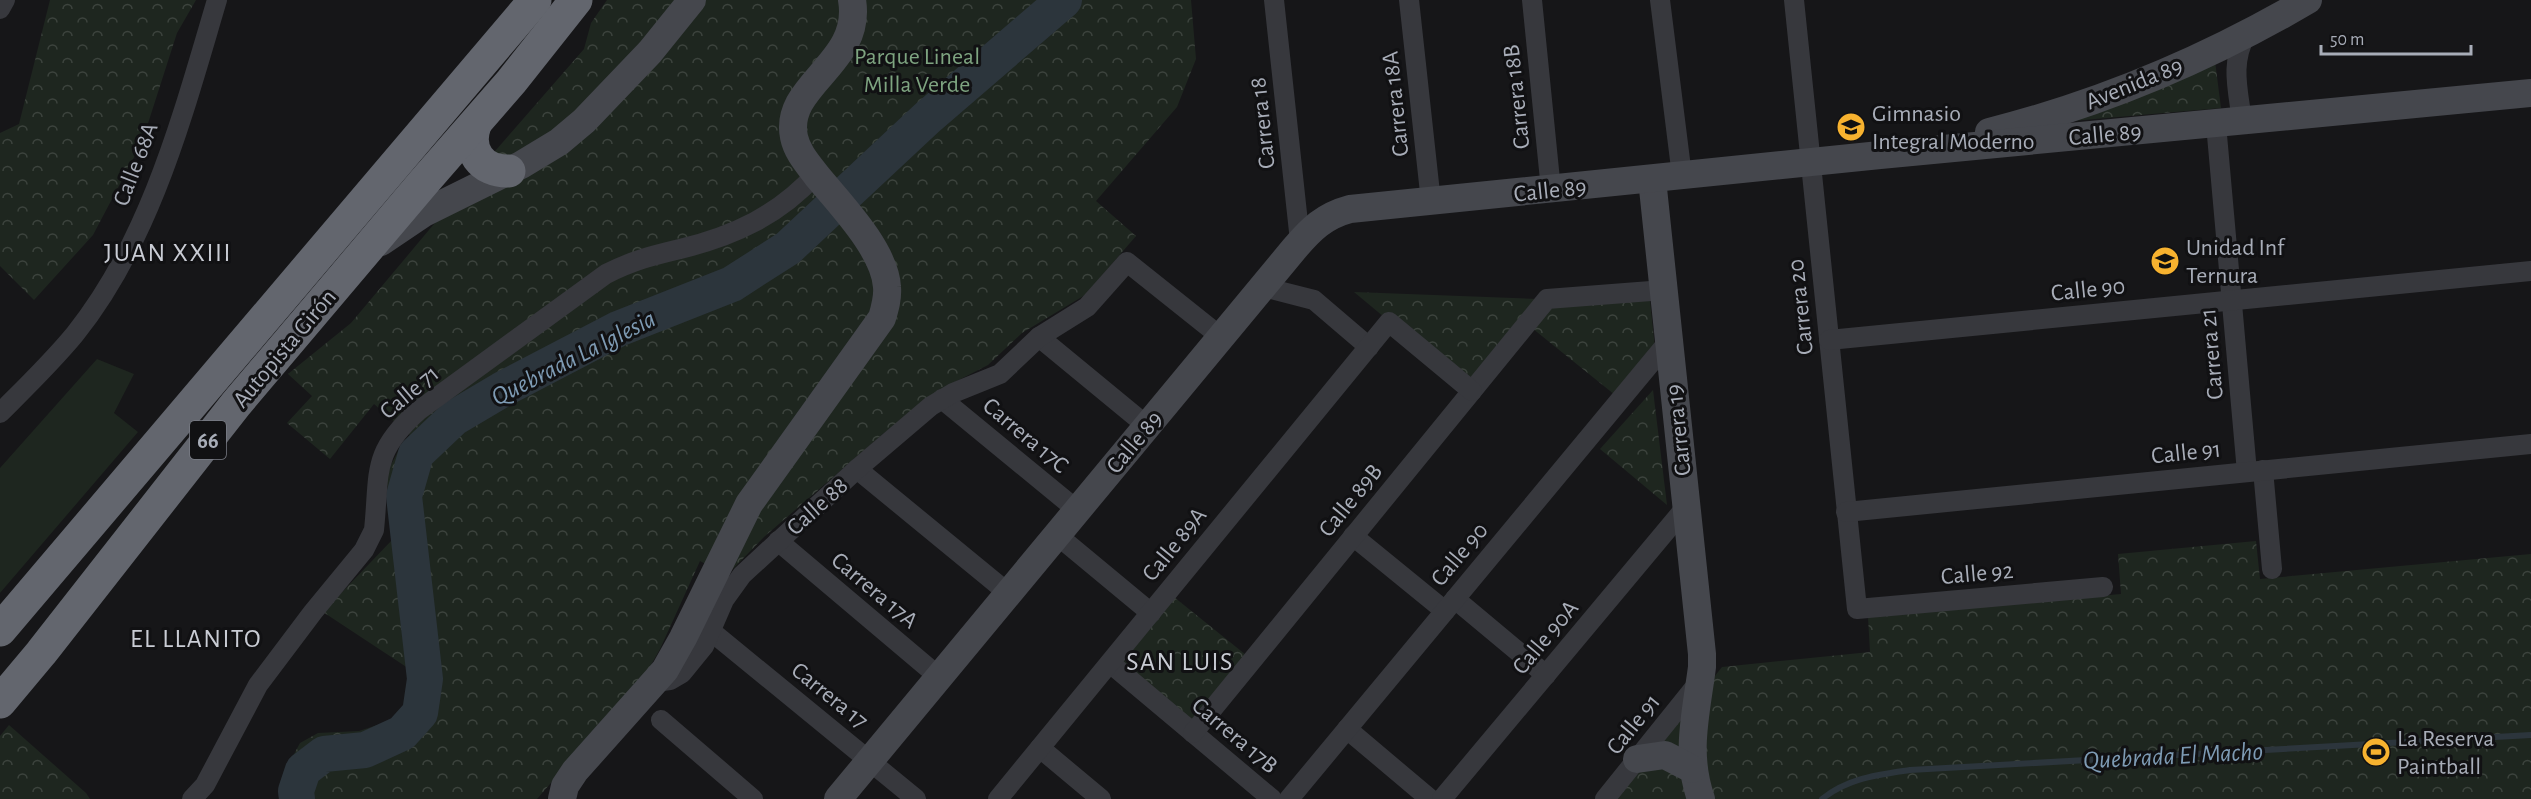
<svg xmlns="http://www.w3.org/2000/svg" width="2531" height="799" font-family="'Alegreya Sans',sans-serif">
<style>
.grass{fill:#1e261f}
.forest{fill:url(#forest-crowns)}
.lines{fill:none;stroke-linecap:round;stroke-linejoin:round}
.stream{stroke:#2c353c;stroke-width:6}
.river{stroke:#2c353c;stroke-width:36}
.street{stroke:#37383d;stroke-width:20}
.secondary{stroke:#45474d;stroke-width:28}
.highway{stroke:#63666e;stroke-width:33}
.labels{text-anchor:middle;stroke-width:6;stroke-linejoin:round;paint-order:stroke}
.shield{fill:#111113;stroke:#7b7e86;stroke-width:1.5}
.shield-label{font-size:22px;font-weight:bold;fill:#a8adb8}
.park-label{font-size:24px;fill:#7ea480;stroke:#111113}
.street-label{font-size:24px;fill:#a8adb8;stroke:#111113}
.poi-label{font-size:24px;fill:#a8adb8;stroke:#111113;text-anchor:start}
.neighbourhood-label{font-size:26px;letter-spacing:1.5px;fill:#c9ccd4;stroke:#111113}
.water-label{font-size:26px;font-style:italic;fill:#7e9bb4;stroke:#111113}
</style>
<defs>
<pattern id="forest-crowns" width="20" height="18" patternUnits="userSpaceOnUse" patternTransform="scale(1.5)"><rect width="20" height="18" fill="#1e261f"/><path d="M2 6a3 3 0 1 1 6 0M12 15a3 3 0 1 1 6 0" fill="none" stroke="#3c433d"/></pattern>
</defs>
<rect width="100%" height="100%" fill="#161618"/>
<polygon class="grass" points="97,359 134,374 114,413 138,432 0,593 0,468"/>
<g class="forest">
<polygon points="50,0 196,0 177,33 142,142 93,235 34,300 0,266 0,133 19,124"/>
<polygon points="607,0 1191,0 1196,59 1177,107 1096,201 1136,236 1085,295 1022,333 988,365 949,385 884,433 764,537 727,575 700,561 660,649 647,672 537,799 289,799 287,767 300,743 318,733 359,731 396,719 412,701 414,672 323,612 393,539 386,474 401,446 410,435 374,404 330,459 287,423 312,396 288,374 351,323 496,150 584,49 591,23"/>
<polygon points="2215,61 2221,108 2072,121"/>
<polygon points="1354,292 1536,299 1467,386"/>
<polygon points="1649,292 1655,348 1615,395 1527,324 1547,299"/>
<polygon points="1653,390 1667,505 1600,449"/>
<polygon points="2256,541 2260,579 2531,554 2531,799 1617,799 1722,667 1870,652 1868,617 2121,594 2118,554"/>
<polygon points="1174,597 1246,655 1188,725 1117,667"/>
<polygon points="9,725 86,793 90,799 0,799 0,736"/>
</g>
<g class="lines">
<path class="stream" d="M 1822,799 C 1848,778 1877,775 1910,770 L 2531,735"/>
<polyline class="river" points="297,799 296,791 303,770 324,754 365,750 402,733 420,713 425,679 404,496 416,454 454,418 503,389 618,329 732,284 788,248 927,118 1064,0"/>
<g class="street">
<polyline points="1274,0 1300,241"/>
<polyline points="1409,0 1431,202"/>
<polyline points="1532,0 1551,190"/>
<polyline points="1660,0 1682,176"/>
<polyline points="1794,0 1857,609 2103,587"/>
<polyline points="0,9 5,0"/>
<path d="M 2242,121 C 2238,89 2230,64 2246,34"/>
<polyline points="2216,124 2247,472"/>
<polyline points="1263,287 1314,300 1369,347"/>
<polyline points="1039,337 1147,426"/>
<polyline points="1829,340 2531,271"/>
<polyline points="942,399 1077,510"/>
<path d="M 0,413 C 26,387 52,362 75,334 C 151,239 183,114 217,0"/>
<polyline points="857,469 1008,593"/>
<polyline points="2263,470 2272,569"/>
<polyline points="1846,512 2531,444"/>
<polyline points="1057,535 1151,613"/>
<polyline points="1353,536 1445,611"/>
<polyline points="778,541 939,677"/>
<polyline points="1455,599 1546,675"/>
<polyline points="712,632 916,799"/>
<polyline points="1110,663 1272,799"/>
<polyline points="655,682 670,680 682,673 704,646 724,600 742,575 857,469 931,406 953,393 1000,374 1039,337 1087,307 1127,262 1221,337"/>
<polyline points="661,720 753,799"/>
<polyline points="1347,729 1430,799"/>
<polyline points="1193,733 1547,299 1664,290"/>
<polyline points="1040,748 1101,799"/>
<path d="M 192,799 L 205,785 L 258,685 L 313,612 L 364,550 L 374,530 C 380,472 371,453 418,411 L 606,274 C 634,260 651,256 680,249 C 734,236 779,215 816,174"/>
<polyline points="998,799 1389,322 1472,391"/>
<polyline points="1289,799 1669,341"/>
<polyline points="1442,799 1686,507"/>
<polyline points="1605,799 1699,682"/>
</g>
<g class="secondary">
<path d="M 1989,132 C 2100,104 2209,58 2308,0"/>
<path d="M 1652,179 L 1702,654 L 1702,667 C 1696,714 1685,753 1701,799"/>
<polyline points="381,242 424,213 521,165 559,142 584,121 650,52 692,0"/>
<polyline points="1637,759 1665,755 1692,769"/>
<path d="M 562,799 L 565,786 L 575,771 L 665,670 L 683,638 L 749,504 L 882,318 C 885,308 888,298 887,287 C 885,250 840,204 817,176 C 808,164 797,152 794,137 C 783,84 863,64 852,0"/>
<path d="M 838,799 L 1294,249 C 1311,229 1324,216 1350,209 L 1880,155 L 2531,93"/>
</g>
<g class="highway">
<path d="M 475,125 C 466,150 481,172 509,171"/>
<polyline points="0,630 535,0"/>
<polyline points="0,702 41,653 236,404 423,183 511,82 576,0"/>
</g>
</g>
<defs>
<g id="school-disc" transform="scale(1.5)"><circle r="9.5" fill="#f7b22f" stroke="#111113"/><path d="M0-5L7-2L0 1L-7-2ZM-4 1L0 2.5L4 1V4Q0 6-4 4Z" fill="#111"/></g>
<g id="stadium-disc" transform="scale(1.5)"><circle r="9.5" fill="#f7b22f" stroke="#111113"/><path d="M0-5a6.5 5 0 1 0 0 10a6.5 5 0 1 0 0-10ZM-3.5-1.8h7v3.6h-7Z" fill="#111"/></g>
</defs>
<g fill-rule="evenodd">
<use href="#school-disc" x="1851" y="127"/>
<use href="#school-disc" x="2165" y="261"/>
<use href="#stadium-disc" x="2376" y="752"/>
</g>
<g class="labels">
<rect class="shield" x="190" y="421" width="36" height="38" rx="4.5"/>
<g class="shield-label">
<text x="208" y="448">66</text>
</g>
<g class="park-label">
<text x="917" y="64">Parque Lineal<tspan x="917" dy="28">Milla Verde</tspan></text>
</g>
<g class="street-label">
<text transform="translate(2134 83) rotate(-22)" y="8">Avenida 89</text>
<text transform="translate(1516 97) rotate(-96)" y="8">Carrera 18B</text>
<text transform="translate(1395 104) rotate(-96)" y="8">Carrera 18A</text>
<text transform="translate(1262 123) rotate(-96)" y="8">Carrera 18</text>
<text transform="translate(2105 134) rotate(-5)" y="8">Calle 89</text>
<text transform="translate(135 164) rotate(-69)" y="8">Calle 68A</text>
<text transform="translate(1550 190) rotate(-6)" y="8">Calle 89</text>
<text transform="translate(2088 289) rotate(-6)" y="8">Calle 90</text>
<text transform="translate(1800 307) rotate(-96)" y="8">Carrera 20</text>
<text transform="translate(284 348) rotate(-50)" y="8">Autopista Girón</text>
<text transform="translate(2211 354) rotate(-95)" y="8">Carrera 21</text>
<text transform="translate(409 392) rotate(-40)" y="8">Calle 71</text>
<text transform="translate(1678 430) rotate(-96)" y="8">Carrera 19</text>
<text transform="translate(1026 435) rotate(40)" y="8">Carrera 17C</text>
<text transform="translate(1134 442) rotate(-50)" y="8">Calle 89</text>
<text transform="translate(2186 452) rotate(-6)" y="8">Calle 91</text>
<text transform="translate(1350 500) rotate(-51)" y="8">Calle 89B</text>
<text transform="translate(817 506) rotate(-42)" y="8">Calle 88</text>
<text transform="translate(1174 544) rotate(-51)" y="8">Calle 89A</text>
<text transform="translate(1459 554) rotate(-50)" y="8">Calle 90</text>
<text transform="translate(1977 573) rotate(-5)" y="8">Calle 92</text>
<text transform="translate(875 590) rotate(40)" y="8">Carrera 17A</text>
<text transform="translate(1545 637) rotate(-50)" y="8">Calle 90A</text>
<text transform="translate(830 695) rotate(39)" y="8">Carrera 17</text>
<text transform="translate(1633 724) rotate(-51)" y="8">Calle 91</text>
<text transform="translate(1235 735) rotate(40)" y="8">Carrera 17B</text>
</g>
<g class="poi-label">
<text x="1872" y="121">Gimnasio<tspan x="1872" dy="28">Integral Moderno</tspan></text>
<text x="2186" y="255">Unidad Inf<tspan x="2186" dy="28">Ternura</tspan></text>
<text x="2397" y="746">La Reserva<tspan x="2397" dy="28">Paintball</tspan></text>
</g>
<g class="neighbourhood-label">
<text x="168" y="261">JUAN XXIII</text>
<text x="196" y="647">EL LLANITO</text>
<text x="1180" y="670">SAN LUIS</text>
</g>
<g class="water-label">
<text transform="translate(573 357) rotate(-27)" y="9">Quebrada La Iglesia</text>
<text transform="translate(2173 755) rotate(-3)" y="9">Quebrada El Macho</text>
</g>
</g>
<path d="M2321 45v9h150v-9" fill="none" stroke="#a8adb8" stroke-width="3"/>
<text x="2330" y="45" font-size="18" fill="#a8adb8" stroke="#111113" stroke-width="4.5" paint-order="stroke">50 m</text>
</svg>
